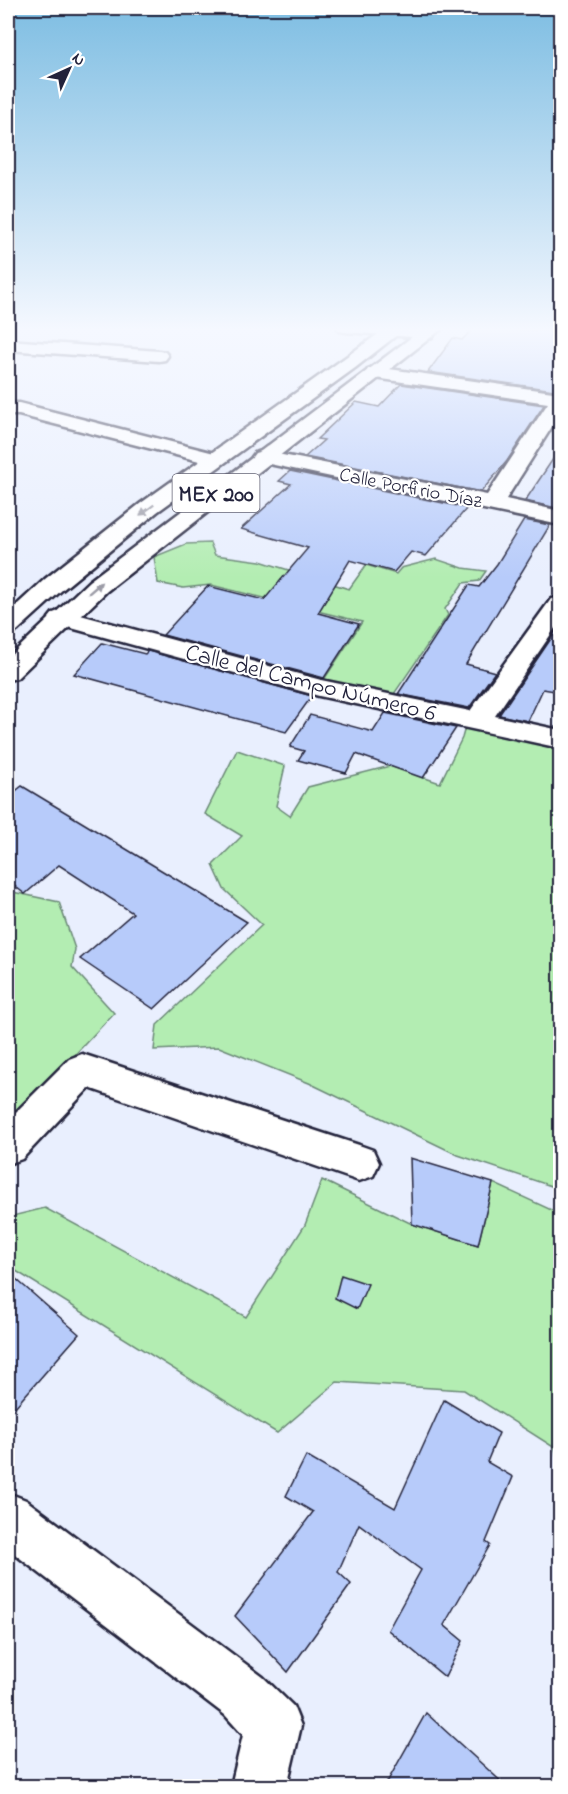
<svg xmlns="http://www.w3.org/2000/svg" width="568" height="1794" font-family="'Indie Flower',sans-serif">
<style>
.green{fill:#b3edb2;stroke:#6a8876;stroke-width:1.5}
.building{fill:#b7cbfa;stroke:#22223b;stroke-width:1.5}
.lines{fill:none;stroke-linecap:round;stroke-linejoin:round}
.minor-casing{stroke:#22223b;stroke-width:5}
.major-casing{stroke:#22223b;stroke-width:5}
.minor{fill:#fff;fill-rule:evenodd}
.major{fill:#fff;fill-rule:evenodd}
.oneway{fill:#9c9ca7}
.labels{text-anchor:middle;stroke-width:4.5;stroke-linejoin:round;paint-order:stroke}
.far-street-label{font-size:20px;fill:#22223b;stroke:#fff}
.shield{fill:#fff;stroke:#646476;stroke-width:1.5}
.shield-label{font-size:22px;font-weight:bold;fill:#22223b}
.street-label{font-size:24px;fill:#22223b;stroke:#fff}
</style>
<rect width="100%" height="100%" fill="#e9effe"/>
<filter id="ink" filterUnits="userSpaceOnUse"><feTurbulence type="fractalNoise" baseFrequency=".0167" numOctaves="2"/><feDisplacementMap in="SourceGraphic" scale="12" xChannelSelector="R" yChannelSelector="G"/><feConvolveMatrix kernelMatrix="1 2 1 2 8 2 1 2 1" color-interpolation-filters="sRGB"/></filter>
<g filter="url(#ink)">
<g class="green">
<polygon points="210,543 215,555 260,561 349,589 366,565 396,574 401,568 436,559 463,568 486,571 479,581 463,583 445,609 448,615 394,694 323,681 362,622 211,585 183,588 158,583 154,557 186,544"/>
<polygon points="466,724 560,745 560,1189 458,1155 309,1083 219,1047 154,1050 157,1025 262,925 224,889 213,865 242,836 205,814 237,750 285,766 276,806 290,816 308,787 390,766 440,783 462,738"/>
<polygon points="8,891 59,902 75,949 72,967 114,1013 8,1126"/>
<polygon points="322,1180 412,1224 478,1245 493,1183 560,1214 560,1273 557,1297 560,1298 560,1474 555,1448 464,1390 337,1382 277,1433 8,1266 8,1217 45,1208 246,1317 305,1225"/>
</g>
<g class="building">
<polygon points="475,327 550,331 561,372 561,391 428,372 453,338 462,340"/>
<polygon points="401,384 544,405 507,461 481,492 305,457 324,440 317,439 356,402 379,407"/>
<polygon points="561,447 561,509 525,501"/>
<polygon points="290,471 467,508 426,556 411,552 394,572 350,560 318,613 359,624 324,678 163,635 208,586 264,600 308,548 241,529 291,484 279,481"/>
<polygon points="524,520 550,525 466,664 495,672 469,708 398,694 469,585 479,587 497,564"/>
<polygon points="561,624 561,692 543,689 528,721 499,715"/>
<polygon points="102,643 145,654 148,651 312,696 286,732 74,674"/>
<polygon points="385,713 456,728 423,778 356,754 346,773 298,760 304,751 290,747 310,715 373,732"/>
<polygon points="22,786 247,922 154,1009 80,959 133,913 59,865 25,894 8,881 8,797"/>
<polygon points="410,1158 493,1183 478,1245 412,1224"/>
<polygon points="8,1272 79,1334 8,1415"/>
<polygon points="341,1275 368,1284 357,1309 335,1298"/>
<polygon points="444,1400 499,1433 487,1462 513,1477 486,1542 490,1545 444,1625 463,1641 445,1677 388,1630 421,1570 359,1524 338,1572 351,1584 288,1672 235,1616 313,1512 286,1496 306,1456 395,1508"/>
<polygon points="426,1713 506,1786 385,1786"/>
</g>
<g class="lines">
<g class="minor-casing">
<g id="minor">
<polygon points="337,327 410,327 432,329 435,333 432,337 426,338 346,332 340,331"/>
<polygon points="8,340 159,351 165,352 168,356 165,360 159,361 8,350"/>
<polygon points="375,367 560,393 560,414 506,499 560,511 560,525 255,461 252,457 255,453 262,451 487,495 548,403 368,377 366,373 368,369"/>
<polygon points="8,403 19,403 222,455 226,459 222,463 215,465 19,415 8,415"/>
<polygon points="560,597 560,621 495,716 560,730 560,748 319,696 53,623 49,618 53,613 62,610 321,680 470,711 551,599"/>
<polygon points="82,1054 359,1145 373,1150 379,1163 373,1176 359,1181 89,1088 22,1159 8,1164 8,1120 69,1059"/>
<polygon points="8,1493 26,1500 263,1677 293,1706 301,1726 287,1786 231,1786 243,1735 225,1715 8,1549"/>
</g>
</g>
<g class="major-casing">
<g id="major">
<polygon points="388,327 407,327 355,368 157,512 62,590 17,631 8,634 8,613 45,579 141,503"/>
<polygon points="425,327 444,327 107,591 17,678 8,680 8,658 89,581"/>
</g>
</g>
<use href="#minor" class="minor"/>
<use href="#major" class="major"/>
</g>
<defs><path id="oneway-solid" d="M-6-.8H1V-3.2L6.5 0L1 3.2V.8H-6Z" transform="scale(1.5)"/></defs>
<g class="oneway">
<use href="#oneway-solid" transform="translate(147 510) rotate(143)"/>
<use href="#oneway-solid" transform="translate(95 588) rotate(-41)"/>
</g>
</g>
<linearGradient id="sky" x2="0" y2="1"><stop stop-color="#7dbde2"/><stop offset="0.57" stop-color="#f5f8ff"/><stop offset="1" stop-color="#f5f8ff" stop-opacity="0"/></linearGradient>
<rect width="568" height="578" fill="url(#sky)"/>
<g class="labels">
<g class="far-street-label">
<text transform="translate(411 487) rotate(11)" y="7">Calle Porfirio Díaz</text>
</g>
<rect class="shield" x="172.5" y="474" width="87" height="38" rx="4.5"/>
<g class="shield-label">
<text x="216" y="501">MEX 200</text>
</g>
<g class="street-label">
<text transform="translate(311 682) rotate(14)" y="8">Calle del Campo Número 6</text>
</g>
</g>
<rect width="568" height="1794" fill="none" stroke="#fff" stroke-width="30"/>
<rect x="15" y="15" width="538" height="1764" fill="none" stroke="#22223b" stroke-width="2" filter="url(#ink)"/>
<g transform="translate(69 69) rotate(45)" stroke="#ffffff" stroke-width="4.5" paint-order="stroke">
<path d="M0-4.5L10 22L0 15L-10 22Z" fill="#22223b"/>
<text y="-9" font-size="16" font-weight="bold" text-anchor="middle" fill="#22223b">N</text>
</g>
</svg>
